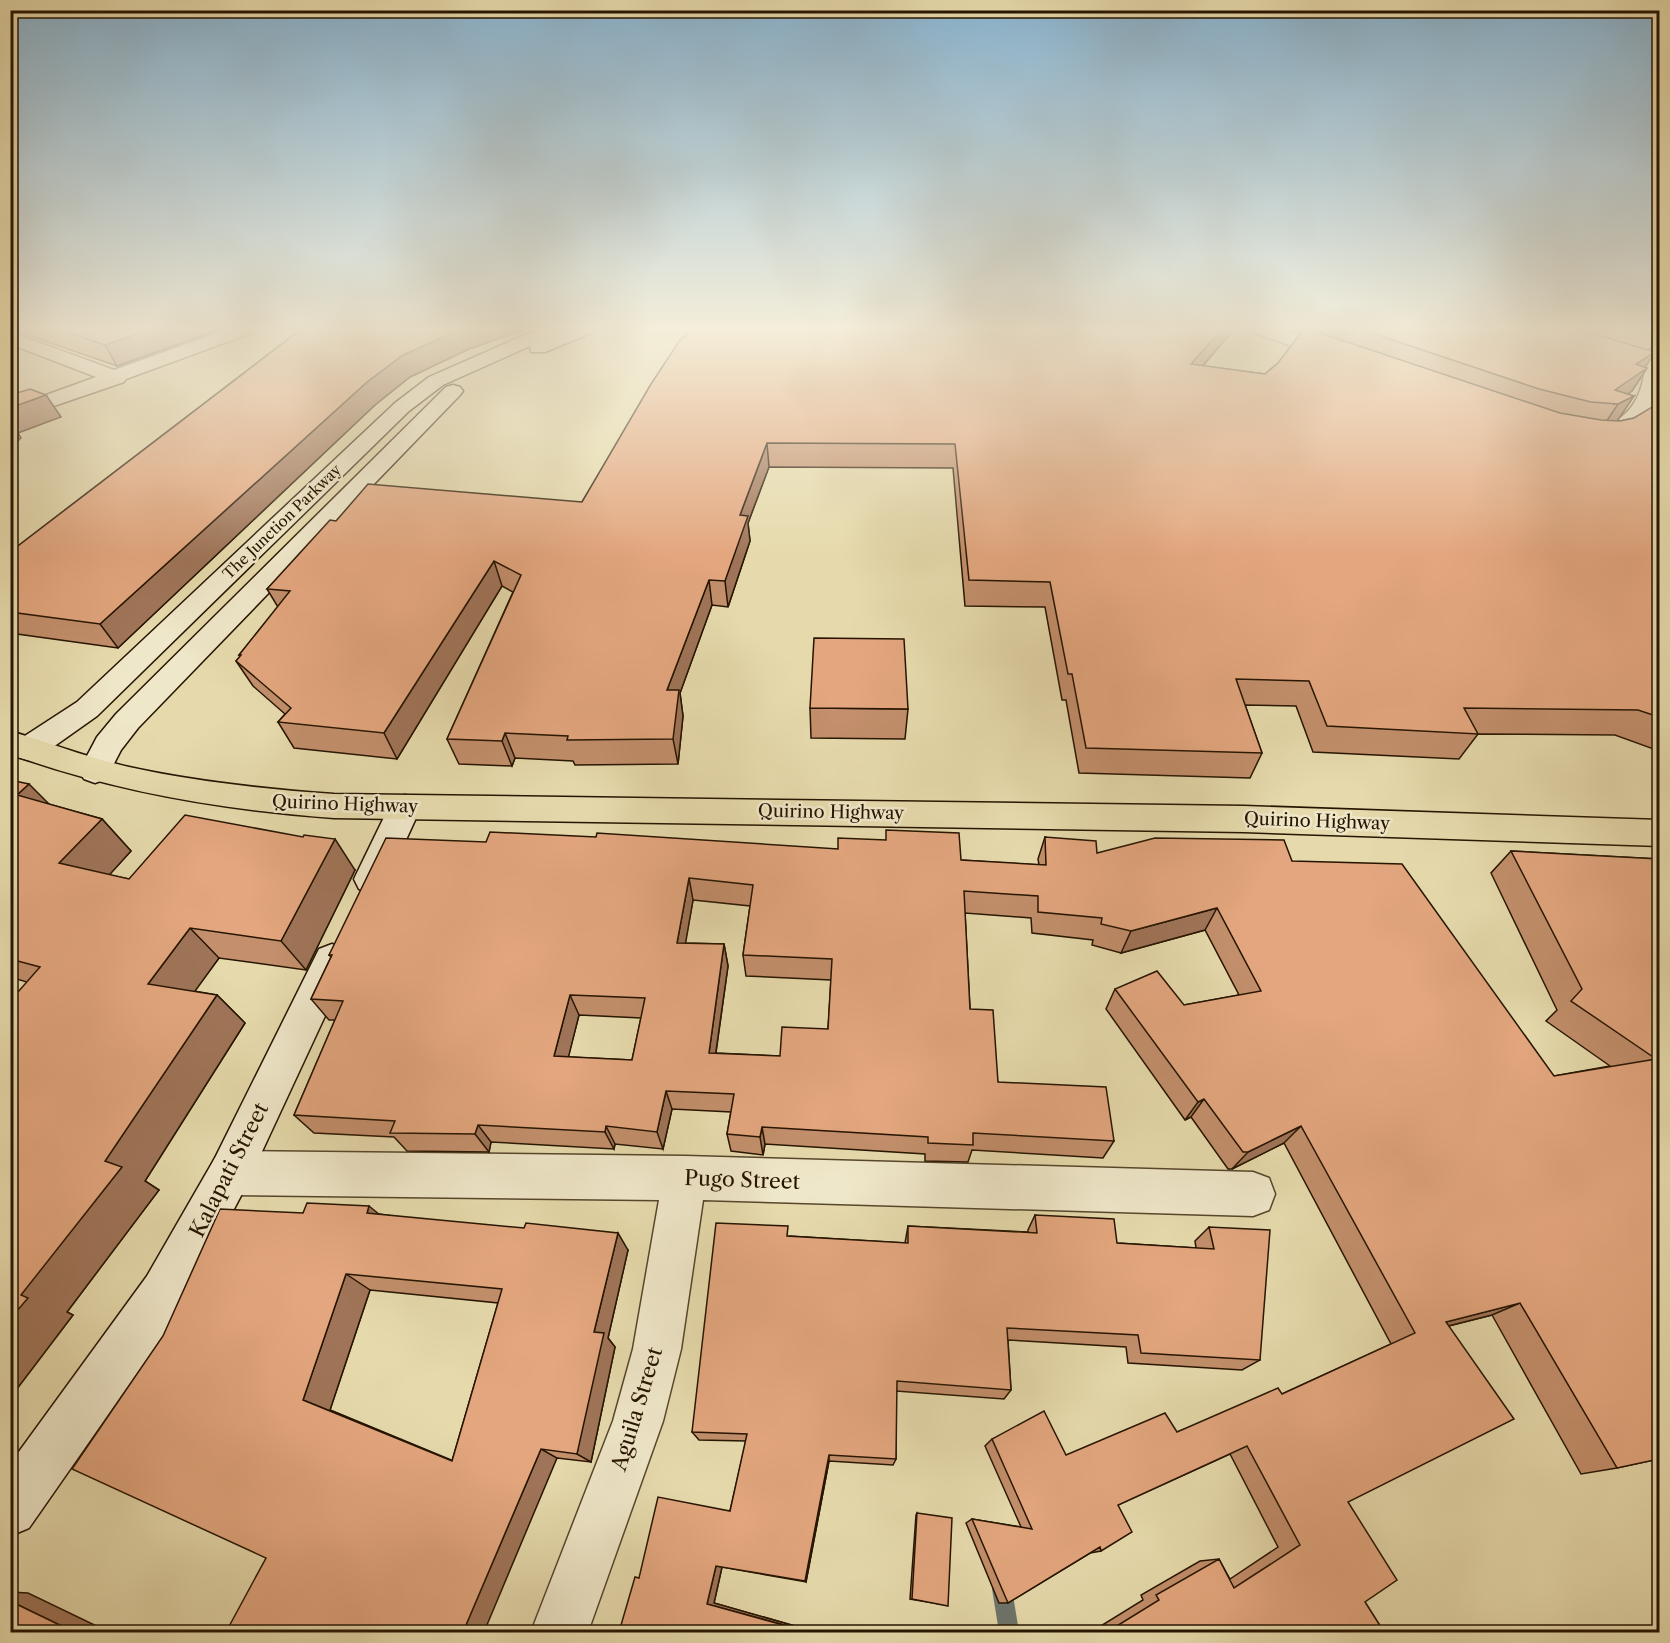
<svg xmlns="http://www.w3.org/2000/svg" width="1670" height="1643" font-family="'Libre Caslon Text',serif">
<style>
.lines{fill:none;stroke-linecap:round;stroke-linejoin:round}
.stream{fill:#6d766e;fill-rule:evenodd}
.street-casing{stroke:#56462c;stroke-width:3}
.secondary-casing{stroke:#261401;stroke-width:3}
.primary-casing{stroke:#261401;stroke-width:3}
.street{fill:#efe7c9;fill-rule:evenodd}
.secondary{fill:#efe7c9;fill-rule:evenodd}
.primary{fill:#e6daac;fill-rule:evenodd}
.wall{fill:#c38f6c;stroke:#261401;stroke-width:1.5;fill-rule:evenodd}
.shaded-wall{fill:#9f7458;stroke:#261401;stroke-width:1.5}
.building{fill:#e3a67e;stroke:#261401;stroke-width:1.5;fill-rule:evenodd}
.labels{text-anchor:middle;stroke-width:5;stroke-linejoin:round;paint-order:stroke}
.far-street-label{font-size:15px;fill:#261401;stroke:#efe7c9}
.street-label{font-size:18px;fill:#261401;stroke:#efe7c9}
.near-street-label{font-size:21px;fill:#261401;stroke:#efe7c9}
</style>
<rect width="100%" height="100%" fill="#e6daac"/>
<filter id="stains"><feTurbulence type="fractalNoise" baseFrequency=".00333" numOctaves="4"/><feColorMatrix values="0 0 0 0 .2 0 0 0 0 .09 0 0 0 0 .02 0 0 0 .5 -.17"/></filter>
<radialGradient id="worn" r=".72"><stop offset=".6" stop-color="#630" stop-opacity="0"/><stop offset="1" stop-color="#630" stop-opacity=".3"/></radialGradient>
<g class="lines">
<polygon class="stream" points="1002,1579 1009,1582 1012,1589 1019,1632 999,1632 992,1589 995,1582"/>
<g class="street-casing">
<g id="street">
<polygon points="234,327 260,327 257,331 126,379 124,382 10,421 10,408 96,377 10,344 10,332 114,370"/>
<polygon points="1246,327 1273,327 1346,352 1349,356 1346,360 1332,360 1249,331"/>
<path d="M 1648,327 L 1660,327 C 1660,370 1670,411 1625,435 C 1613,441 1601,445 1588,442 L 1585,437 L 1588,432 C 1647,418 1645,378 1648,327 Z"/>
<polygon points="230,1151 685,1156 1253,1172 1269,1178 1275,1194 1269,1210 1253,1216 703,1200 681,1349 663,1421 588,1632 531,1632 613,1421 633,1349 659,1200 230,1195 215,1188 208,1173 215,1158"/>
</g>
</g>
<g class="secondary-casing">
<g id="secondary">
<polygon points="543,327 567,327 565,331 574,327 599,327 596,331 545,352 531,352 530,346 443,385 409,411 97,716 39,757 28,760 17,757 13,749 17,741 77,702 395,403 429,377"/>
<polygon points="453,385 460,387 463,391 460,395 138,728 121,750 106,779 95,783 84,779 79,771 97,737 116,714 446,387"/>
<polygon points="405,795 417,798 421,807 388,879 383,889 371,893 359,889 354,879 389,807 393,798"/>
<polygon points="332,944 345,949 351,960 245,1188 181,1310 29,1528 10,1536 10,1464 147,1276 215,1158 319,949"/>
</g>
</g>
<g class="primary-casing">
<path id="primary" d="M 10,731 C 50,743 89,758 129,767 C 197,782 265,789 334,794 L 1244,806 L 1660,820 L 1660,846 L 1244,832 L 334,818 C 223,810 115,792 10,754 Z"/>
</g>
<use href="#street" class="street"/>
<use href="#secondary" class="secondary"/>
<use href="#primary" class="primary"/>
</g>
<g class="wall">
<polygon points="10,327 227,327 117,366 10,329"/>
<polygon points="291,327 532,327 469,349 410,377 375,405 118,648 10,633 10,552 300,330"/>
<polygon points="690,327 1236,327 1203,366 1265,374 1278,363 1300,334 1280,327 1658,327 1658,336 1649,350 1655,352 1645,367 1647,368 1632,391 1627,394 1618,420 1616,421 1620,421 1634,418 1659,405 1659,751 1615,735 1478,734 1459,759 1313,752 1296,706 1245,705 1262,753 1250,778 1079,773 1066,700 1062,700 1045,607 965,606 953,468 769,467 748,523 750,541 728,607 712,605 680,693 683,716 678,764 575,765 573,761 515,758 512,766 459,764 447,739 513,592 502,586 397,759 294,748 278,722 285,714 253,686 236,661 240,657 239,655 278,607 267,589 336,521 582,502"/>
<polygon points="810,708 908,709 905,739 811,738"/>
<polygon points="10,780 48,804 102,819 131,851 109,875 129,879 355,870 306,970 219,958 194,991 217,995 245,1023 145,1181 159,1190 67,1312 73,1315 10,1398 27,982 10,977"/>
<path d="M 1045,837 L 1097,853 L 1292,861 L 1554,1076 L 1610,1066 L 1546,1021 L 1557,1010 L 1491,873 L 1511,851 L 1659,859 L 1659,1459 L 1617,1468 L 1581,1474 L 1492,1315 L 1449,1326 L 1348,1502 L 1365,1602 L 1384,1632 L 1091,1632 L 1143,1600 L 1141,1595 L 1200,1561 L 1219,1559 L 1230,1579 L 1278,1547 L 1230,1454 L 1118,1505 L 1101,1551 L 1090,1553 L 1008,1603 L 999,1603 L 966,1523 L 972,1519 L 1021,1527 L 985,1446 L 992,1439 L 1066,1455 L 1177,1432 L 1282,1394 L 1391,1344 L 1284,1143 L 1232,1169 L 1228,1169 L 1191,1117 L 1185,1120 L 1106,1009 L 1115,989 L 1184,1005 L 1239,995 L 1205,930 L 1121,953 L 1092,945 L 1093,940 L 1032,933 L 1031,918 L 965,913 L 970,1009 L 998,1082 L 1114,1141 L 1103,1158 L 972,1150 L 968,1162 L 925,1161 L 925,1154 L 765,1144 L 763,1155 L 731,1151 L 727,1134 L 731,1112 L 672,1109 L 663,1149 L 615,1144 L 614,1149 L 491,1142 L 489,1152 L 407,1151 L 394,1137 L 314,1133 L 294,1115 L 335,1020 L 329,1020 L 311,999 L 331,957 L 329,955 L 486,842 L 961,860 L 1039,865 L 1038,859 ZM 693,900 L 750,906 L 743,955 L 746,976 L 831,980 L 828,1029 L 780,1056 L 716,1053 L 728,966 L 724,944 L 685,943 ZM 579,1015 L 641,1018 L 632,1060 L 568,1057 Z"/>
<path d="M 303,1213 L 379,1214 L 628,1250 L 608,1338 L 615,1347 L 591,1462 L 557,1458 L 266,1558 ZM 370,1290 L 498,1303 L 452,1461 L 330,1410 Z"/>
<polygon points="1035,1215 1117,1243 1196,1248 1195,1241 1209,1227 1260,1360 1242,1370 1128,1363 1126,1347 1008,1340 1011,1390 1004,1399 896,1391 896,1459 893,1465 829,1461 806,1582 722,1567 714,1603 816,1632 619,1632 640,1577 730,1511 746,1441 699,1440 692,1432 789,1236 905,1243 908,1226 1028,1232 1028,1230"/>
<polygon points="917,1513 946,1605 910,1599 916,1515"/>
</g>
<g class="shaded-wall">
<polygon points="156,327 227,327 117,366 105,345"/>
<polygon points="466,327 532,327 469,349 410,377 375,405 118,648 100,624 367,382 403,355"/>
<polygon points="1224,327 1236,327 1184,387 1191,364"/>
<polygon points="1655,352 1642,372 1647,368 1632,391 1614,404 1615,390 1636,364"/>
<polygon points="46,395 61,417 18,433 21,438 10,449 10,408"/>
<polygon points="1634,396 1618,420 1602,428 1618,404"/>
<polygon points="767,443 769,467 748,523 750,541 728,607 725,581 740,515"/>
<polygon points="494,561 502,586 397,759 384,733"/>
<polygon points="709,580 712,605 680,693 683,716 678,764 673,739 667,690"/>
<polygon points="505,733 515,758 512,766 502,741"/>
<polygon points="29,784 61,816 17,795"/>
<polygon points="102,819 131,851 92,894 59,863"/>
<polygon points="335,839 355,870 306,970 281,941"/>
<polygon points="689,878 693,900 682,964 677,943"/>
<polygon points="1217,908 1205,930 1121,953 1131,931"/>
<polygon points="190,928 219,958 180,1012 148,984"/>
<polygon points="724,944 728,966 713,1072 709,1053"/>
<polygon points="217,995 245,1023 145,1181 159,1190 67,1312 73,1315 10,1398 10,1319 21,1295 105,1161"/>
<polygon points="570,995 579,1015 564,1075 554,1056"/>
<polygon points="666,1091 672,1109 663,1149 657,1132"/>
<polygon points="1204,1099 1191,1117 1185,1120 1198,1102"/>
<polygon points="478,1125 491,1142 489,1152 475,1134"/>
<polygon points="606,1126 615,1144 614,1149 605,1132"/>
<polygon points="1301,1126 1284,1143 1232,1169 1248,1152"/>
<polygon points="762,1127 765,1144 763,1155 760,1137"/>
<polygon points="369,1206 391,1224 367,1213"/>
<polygon points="618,1233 628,1250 608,1338 615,1347 591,1462 577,1454 594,1332"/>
<polygon points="346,1274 370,1290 330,1410 473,1469 452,1461 303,1400"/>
<polygon points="1520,1303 1492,1315 1420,1333 1446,1322"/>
<polygon points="541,1449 557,1458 484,1632 463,1632"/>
<polygon points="829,1455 829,1461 806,1582 805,1581"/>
<polygon points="716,1566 722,1567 714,1603 816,1632 809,1632 707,1604"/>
<polygon points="10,1592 28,1593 109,1632 74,1632 10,1601"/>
</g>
<g class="building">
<polygon points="53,327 156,327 105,345"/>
<polygon points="304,327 466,327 403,355 367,382 100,624 10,612 10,552"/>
<polygon points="690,327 1224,327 1191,364 1265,374 1278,363 1305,328 1560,413 1601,420 1620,421 1634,418 1657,404 1659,405 1659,717 1638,710 1464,708 1478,734 1327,726 1309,681 1236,679 1262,753 1086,748 1072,674 1068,674 1050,582 969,580 955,444 767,443 740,515 748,516 725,581 709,580 667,690 679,690 673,739 567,740 568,736 505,733 502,741 447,739 521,575 494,561 384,733 278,722 291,708 236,661 241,655 239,655 290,591 267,589 330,520 336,521 368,484 582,502 651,384 682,337 685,337"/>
<polygon points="1354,327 1570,327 1655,352 1636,364 1647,368 1615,390 1634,396 1618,404 1591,402 1539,389"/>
<polygon points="1626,327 1658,327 1658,336"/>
<polygon points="30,389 46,395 10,408 10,395"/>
<polygon points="814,638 904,639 908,709 810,708"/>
<polygon points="10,780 29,784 17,795 102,819 59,863 129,879 185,815 303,837 304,835 335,839 281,941 190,928 148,984 217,995 105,1161 122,1167 21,1295 28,1298 10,1319 10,1001 40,967 10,959 10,829 15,824 10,826"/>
<path d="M 886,830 L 959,833 L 961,860 L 1046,865 L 1045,837 L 1096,841 L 1097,853 L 1155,838 L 1284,840 L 1292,861 L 1402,864 L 1554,1076 L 1656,1059 L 1571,1001 L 1582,989 L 1511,851 L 1659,859 L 1659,1459 L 1617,1468 L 1520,1303 L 1446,1322 L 1514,1419 L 1348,1502 L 1397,1580 L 1365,1602 L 1384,1632 L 1107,1632 L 1159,1600 L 1156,1595 L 1219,1559 L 1234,1588 L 1300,1545 L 1247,1446 L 1118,1505 L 1132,1532 L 1101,1551 L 1100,1547 L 1008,1603 L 972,1519 L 1032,1529 L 992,1439 L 1044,1411 L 1066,1455 L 1165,1413 L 1177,1432 L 1278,1388 L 1282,1394 L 1415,1333 L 1301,1126 L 1248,1152 L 1243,1152 L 1204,1099 L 1198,1102 L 1115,989 L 1157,971 L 1184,1005 L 1261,991 L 1217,908 L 1131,931 L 1101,924 L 1102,918 L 1038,912 L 1038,896 L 964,891 L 970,1009 L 993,1010 L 998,1082 L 1106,1087 L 1114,1141 L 973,1133 L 973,1145 L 928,1143 L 928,1137 L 762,1127 L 760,1137 L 727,1134 L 734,1094 L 666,1091 L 657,1132 L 606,1126 L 605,1132 L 478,1125 L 475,1134 L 390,1133 L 395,1121 L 294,1115 L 343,1001 L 311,999 L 332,955 L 329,955 L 386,838 L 486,842 L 490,832 L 596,837 L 597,833 L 838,849 L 838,838 L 886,840 ZM 689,878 L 753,885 L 743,955 L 832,959 L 828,1029 L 782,1027 L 780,1056 L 709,1053 L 724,944 L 677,943 ZM 570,995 L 645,998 L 632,1060 L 554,1056 Z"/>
<path d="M 307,1203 L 369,1206 L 367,1213 L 524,1228 L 526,1223 L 618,1233 L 594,1332 L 604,1333 L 577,1454 L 541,1449 L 463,1632 L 226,1632 L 266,1558 L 72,1469 L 163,1336 L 220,1209 L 303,1213 ZM 346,1274 L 502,1289 L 452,1461 L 303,1400 Z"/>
<polygon points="1035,1215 1114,1219 1117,1243 1214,1249 1209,1227 1270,1230 1260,1360 1141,1353 1138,1335 1007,1328 1011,1390 897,1381 896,1459 829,1455 805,1581 716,1566 707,1604 809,1632 619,1632 635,1577 639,1578 658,1497 730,1511 747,1434 692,1432 716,1223 788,1226 787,1236 908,1243 908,1226 1037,1233"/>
<polygon points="917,1513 952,1518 948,1606 912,1599"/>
<polygon points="10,1601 74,1632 10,1632"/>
</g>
<linearGradient id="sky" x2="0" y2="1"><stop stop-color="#89b6d4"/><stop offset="0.59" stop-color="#f4eeda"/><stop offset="1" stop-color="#f4eeda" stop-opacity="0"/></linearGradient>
<rect width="1670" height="557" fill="url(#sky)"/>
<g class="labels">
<g class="far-street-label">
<text transform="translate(282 522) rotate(-44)" y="5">The Junction Parkway</text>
</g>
<g class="street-label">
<text transform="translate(345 804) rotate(2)" y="6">Quirino Highway</text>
<text transform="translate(831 812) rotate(1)" y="6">Quirino Highway</text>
<text transform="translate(1317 821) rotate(2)" y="6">Quirino Highway</text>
</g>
<g class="near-street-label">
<text transform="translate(229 1170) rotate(-63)" y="7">Kalapati Street</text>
<text transform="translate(742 1180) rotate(2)" y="7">Pugo Street</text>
<text transform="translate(637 1409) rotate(-73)" y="7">Aguila Street</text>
</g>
</g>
<rect width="1670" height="1643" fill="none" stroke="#e6daac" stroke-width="36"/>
<rect x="12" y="12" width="1646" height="1619" fill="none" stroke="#261401" stroke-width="3"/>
<rect x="18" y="18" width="1634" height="1607" fill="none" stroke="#261401" stroke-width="1.5"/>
<rect width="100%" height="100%" filter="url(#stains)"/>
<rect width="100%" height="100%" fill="url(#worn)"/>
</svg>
